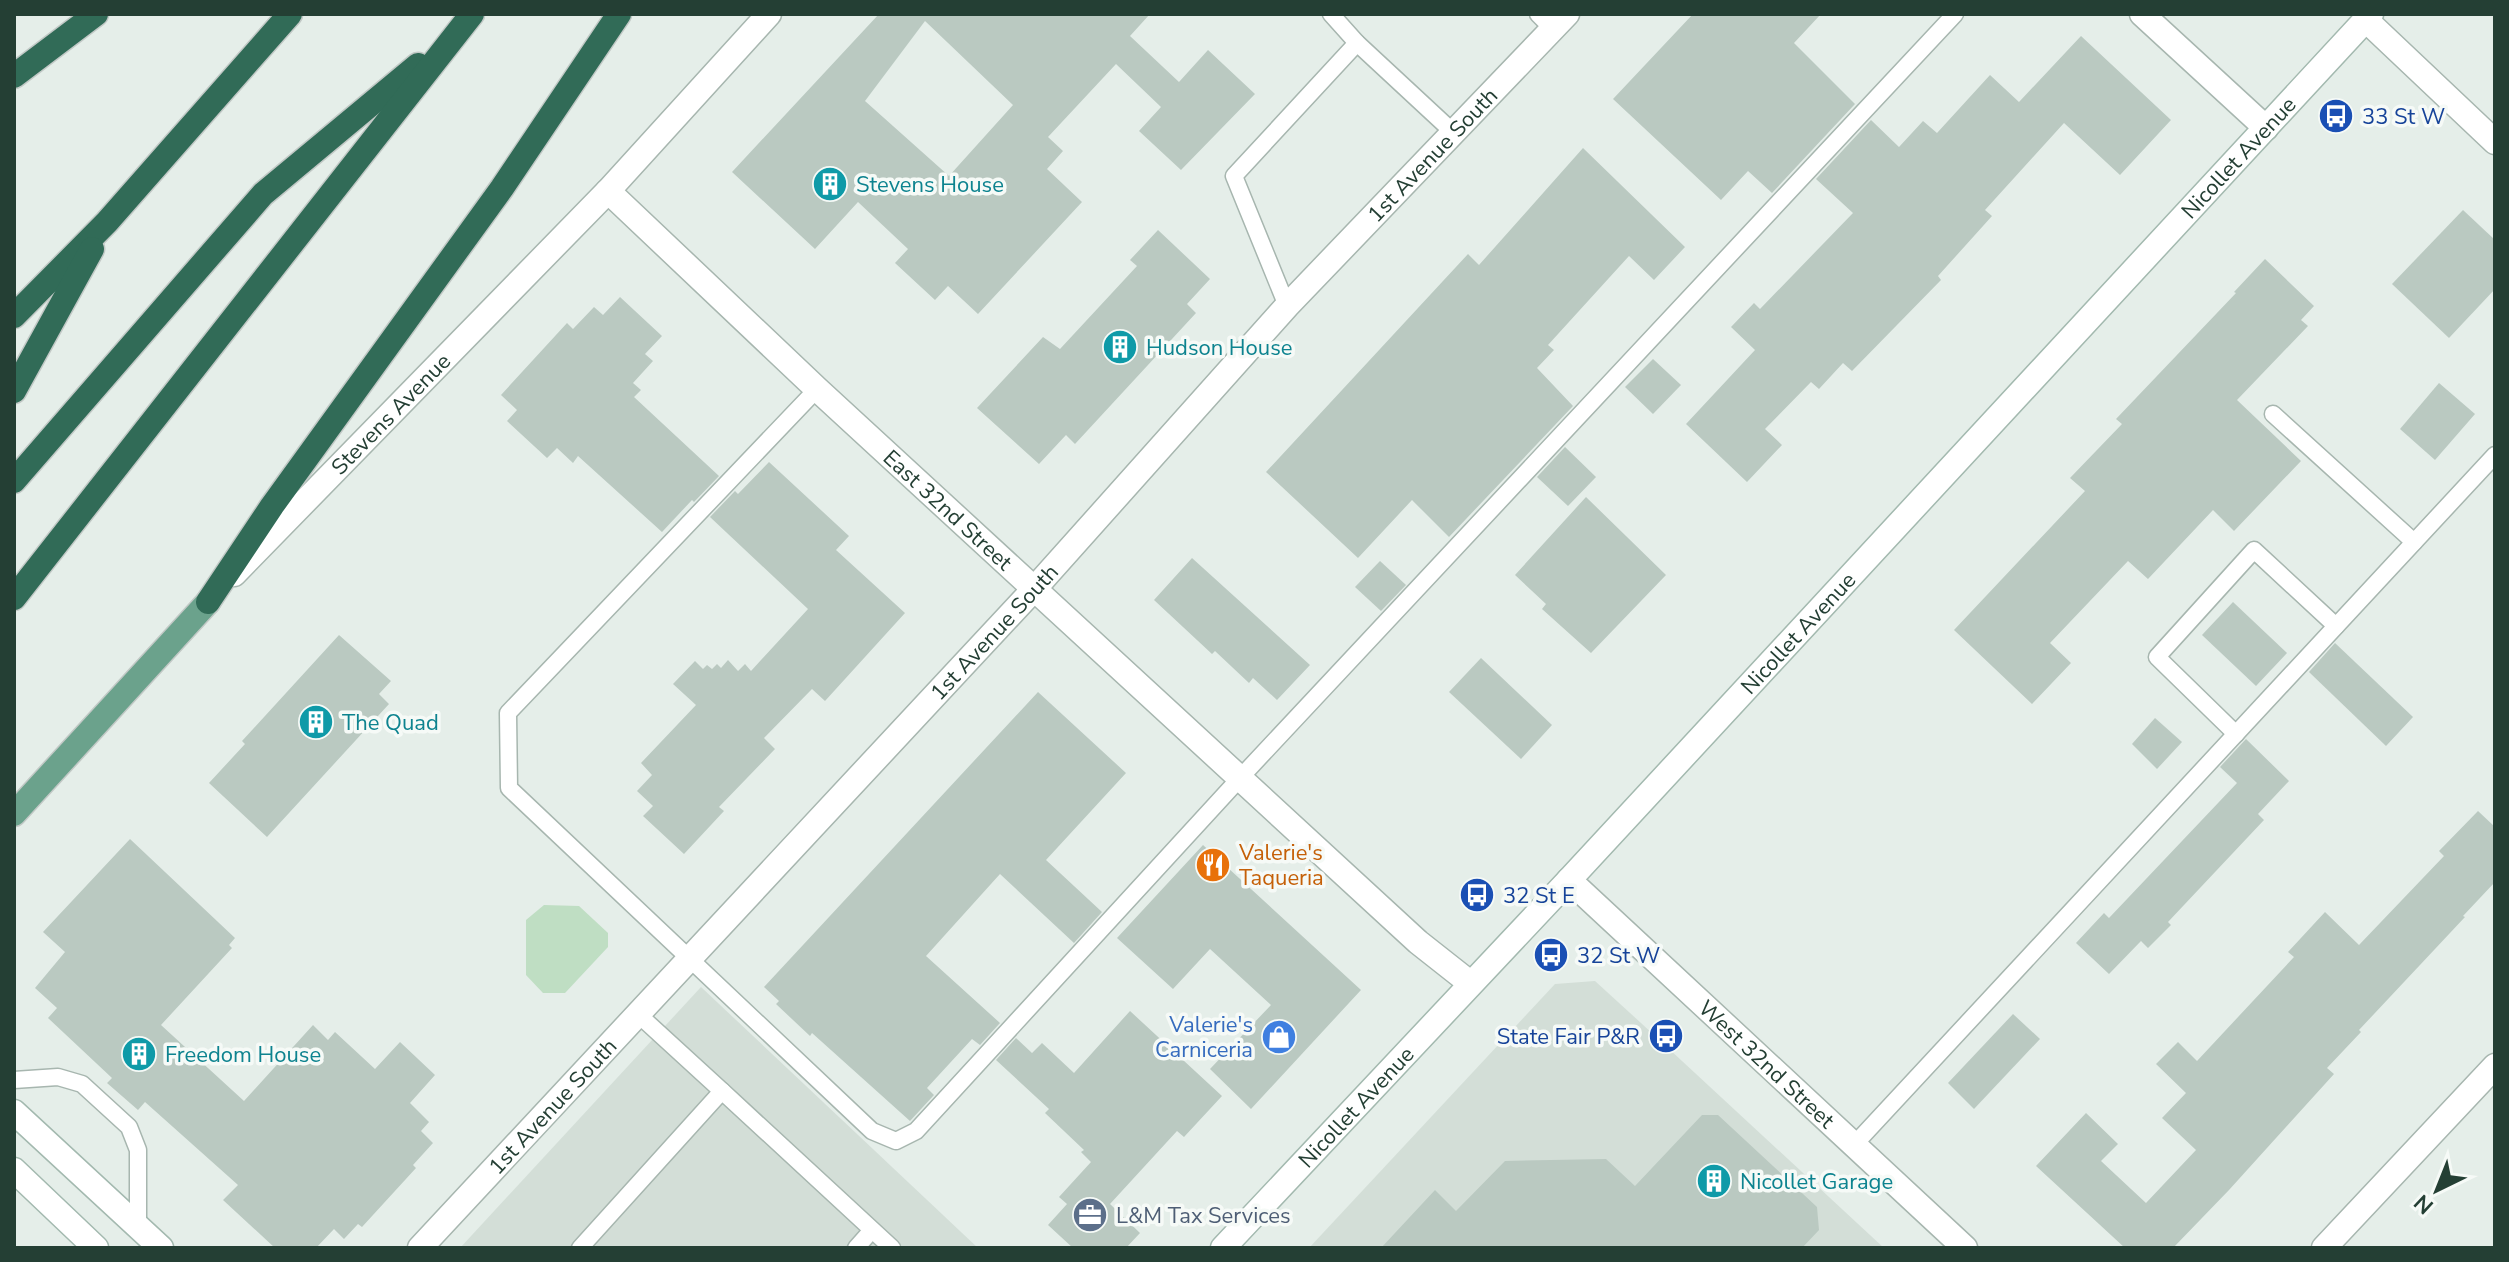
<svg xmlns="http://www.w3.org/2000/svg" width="2509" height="1262" font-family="'Nunito Sans',sans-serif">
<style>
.built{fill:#d3ded7}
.green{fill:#bfdec3}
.building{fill:#bac9c1;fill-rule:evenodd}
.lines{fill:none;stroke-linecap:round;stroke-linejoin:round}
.lane-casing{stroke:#a7b6af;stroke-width:19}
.street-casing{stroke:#a7b6af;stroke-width:27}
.secondary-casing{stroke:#a3b9af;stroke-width:27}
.primary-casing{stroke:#c2c9c6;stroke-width:27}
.highway-casing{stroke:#c2c9c6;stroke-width:27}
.lane{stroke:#fff;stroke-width:16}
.street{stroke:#fff;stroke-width:24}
.secondary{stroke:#fff;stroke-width:24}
.primary{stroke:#6ba28c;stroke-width:24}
.highway{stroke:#316b57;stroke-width:24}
.labels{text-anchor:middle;stroke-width:7;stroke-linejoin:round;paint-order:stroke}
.transit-label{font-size:22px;fill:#164399;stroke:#f6faf7;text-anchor:start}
.street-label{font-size:22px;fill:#243f34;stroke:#f6faf7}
.culture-label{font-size:22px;fill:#0d838f;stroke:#f6faf7;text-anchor:start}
.food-label{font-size:22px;fill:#c56008;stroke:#f6faf7;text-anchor:start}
.shop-label{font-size:22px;fill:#366cbe;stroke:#f6faf7;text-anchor:end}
.service-label{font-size:22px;fill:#4e5e75;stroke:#f6faf7;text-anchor:start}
</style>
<rect width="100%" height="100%" fill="#e5eee9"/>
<g class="built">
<polygon points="1595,981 1641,1023 1884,1248 1309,1248 1555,984"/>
<polygon points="701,987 978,1248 460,1248"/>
</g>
<polygon class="green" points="544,905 579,906 608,933 608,947 565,993 543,993 526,975 526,920"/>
<g class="building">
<path d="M 879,14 L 1150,14 L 1130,36 L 1179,82 L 1208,50 L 1255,94 L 1181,170 L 1139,131 L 1161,107 L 1116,64 L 1048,137 L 1063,151 L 1047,169 L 1082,202 L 978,314 L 948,286 L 935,300 L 895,263 L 908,249 L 858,202 L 815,249 L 732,172 ZM 925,21 L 1013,105 L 949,176 L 865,101 Z"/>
<polygon points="1693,14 1821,14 1794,43 1855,104 1772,193 1748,171 1721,200 1613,99"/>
<polygon points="2081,36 2171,120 2120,175 2064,123 1985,210 1992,216 1938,276 1941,280 1852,371 1843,363 1819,389 1811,382 1765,429 1782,445 1747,482 1686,424 1755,350 1731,327 1754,303 1760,309 1853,213 1816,179 1871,120 1899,147 1923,121 1937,133 1990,75 2019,102"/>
<polygon points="1583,148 1685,247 1654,280 1629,256 1548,345 1554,350 1537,368 1573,406 1449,537 1412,500 1358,558 1266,472 1468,254 1479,265"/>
<polygon points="2463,210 2495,240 2495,289 2449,338 2392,284"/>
<polygon points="1158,230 1210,279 1187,304 1196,313 1075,444 1066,435 1039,464 977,408 1043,337 1060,349 1137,266 1130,260"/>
<polygon points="2265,259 2314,306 2301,320 2308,326 2237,400 2301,461 2234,531 2213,510 2148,579 2128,561 2050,643 2071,663 2032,704 1954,630 2085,491 2070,478 2122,424 2116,419 2236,293 2234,292"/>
<polygon points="620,297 662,336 645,354 653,361 633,383 641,390 634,397 719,476 694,502 692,500 662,532 578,456 573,463 557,448 547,458 507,421 517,410 501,395 567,323 573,329 594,307 603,315"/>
<polygon points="1653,359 1681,385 1653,414 1625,387"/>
<polygon points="2439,383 2475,414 2435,460 2400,429"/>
<polygon points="1565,447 1596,477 1568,506 1537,477"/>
<polygon points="769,462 849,536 836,550 905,613 825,701 812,689 764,738 775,749 719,807 724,811 684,854 643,816 653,806 637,791 652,775 641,763 696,705 673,684 695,661 703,669 707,665 712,669 717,664 721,668 728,660 738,671 745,664 751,671 808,609 710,517 735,491 738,494"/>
<polygon points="1586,497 1666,575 1591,653 1542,609 1546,604 1515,575"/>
<polygon points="1192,558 1310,665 1277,700 1253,678 1249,683 1215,651 1212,654 1154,600"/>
<polygon points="1380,561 1406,585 1381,611 1355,587"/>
<polygon points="2233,602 2287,653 2256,686 2202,635"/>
<polygon points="339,635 391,681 379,694 389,704 267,837 209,783 245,744 242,741"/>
<polygon points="2335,643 2413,717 2386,746 2309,672"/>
<polygon points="1481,658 1552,725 1521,759 1449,692"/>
<polygon points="1038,692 1126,773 1046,860 1102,912 1074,943 1000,874 926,956 1000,1023 980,1045 972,1039 927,1088 934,1095 910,1121 812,1033 810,1036 776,1004 779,1001 764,987"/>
<polygon points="2155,718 2182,742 2157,769 2132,744"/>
<polygon points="2246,739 2289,781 2258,814 2264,820 2168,922 2171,925 2148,948 2141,941 2109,974 2076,943 2104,913 2109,918 2237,783 2220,767"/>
<polygon points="2478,811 2495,827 2495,882 2463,916 2465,917 2359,1030 2361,1032 2327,1068 2334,1074 2229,1190 2173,1248 2125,1248 2036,1166 2086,1113 2118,1144 2101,1161 2146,1203 2196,1150 2162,1118 2186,1093 2156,1064 2178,1042 2197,1061 2294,957 2288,952 2325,912 2359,945 2444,856 2439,851"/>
<polygon points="130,839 235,938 229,945 232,948 161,1025 244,1101 313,1025 328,1040 335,1032 375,1069 400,1042 435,1075 410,1103 429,1122 421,1131 433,1143 413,1165 416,1168 362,1227 358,1224 344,1239 334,1229 316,1248 275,1248 223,1200 238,1185 145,1102 138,1110 107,1083 112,1078 48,1018 57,1008 35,988 65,952 43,932"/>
<polygon points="1203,845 1361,990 1251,1109 1210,1069 1271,1005 1210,949 1173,989 1117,938"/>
<polygon points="1130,1011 1222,1096 1184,1137 1177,1131 1110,1204 1140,1233 1126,1248 1073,1248 1048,1225 1067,1204 1059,1197 1091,1162 1081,1152 1084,1150 1045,1113 1049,1109 996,1060 1016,1038 1032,1053 1042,1043 1074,1073"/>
<polygon points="2013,1014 2040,1039 1974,1109 1948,1083"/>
<polygon points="1702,1115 1718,1115 1817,1207 1819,1230 1802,1248 1381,1248 1435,1190 1456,1211 1505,1161 1606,1159 1635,1186"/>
</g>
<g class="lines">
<g class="lane-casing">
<g id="lane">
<polyline points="1331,14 1357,43 1454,133"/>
<polyline points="1538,14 1553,29"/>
<polyline points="1287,306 1234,176 1357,43"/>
<polyline points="817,389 508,713 509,788 872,1131 896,1141 916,1131 1240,778 1955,14"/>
<polyline points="2273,414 2414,542"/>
<polyline points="2236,734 2157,657 2254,550 2336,626"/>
<polyline points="639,1015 722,1091"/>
<polyline points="14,1080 58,1077 82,1084 129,1127 138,1150 138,1227"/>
<polyline points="1854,1145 2495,455"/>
<polyline points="580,1248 722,1091 892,1248"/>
<polyline points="856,1248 872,1230"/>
</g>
</g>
<g class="street-casing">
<g id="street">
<polyline points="2142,14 2266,128"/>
<polyline points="2366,20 2495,142"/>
<path id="s1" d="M 608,191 L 817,389 L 1418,942 L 1470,983"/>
<path id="s2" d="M 234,574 L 608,191 L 769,14"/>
<path id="s3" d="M 1569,880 L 1965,1248"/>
<path id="s4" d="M 420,1248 L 1035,588 L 1287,306 L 1567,14"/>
<polyline points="2324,1248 2495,1066"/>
</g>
</g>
<g class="secondary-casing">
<g id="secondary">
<polyline points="14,1112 161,1248"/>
<polyline points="14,1170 96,1248"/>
<path id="s5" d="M 1223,1248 L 1569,880 L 2371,14"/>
</g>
</g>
<g class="primary-casing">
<polyline id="primary" points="14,814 208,602"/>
</g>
<g class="highway-casing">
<g id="highway">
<polyline points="14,76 96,14"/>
<polyline points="14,316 107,222 290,14"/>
<polyline points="14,391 92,249"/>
<polyline points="14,481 263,194 418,65"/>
<polyline points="14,598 472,14"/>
<polyline points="208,602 272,506 502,188 619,14"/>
</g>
</g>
<use href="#lane" class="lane"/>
<use href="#street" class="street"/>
<use href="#secondary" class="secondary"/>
<use href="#primary" class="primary"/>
<use href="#highway" class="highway"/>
</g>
<defs>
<g id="bus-disc" transform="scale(1.8)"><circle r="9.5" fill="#1a4fb4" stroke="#f6faf7"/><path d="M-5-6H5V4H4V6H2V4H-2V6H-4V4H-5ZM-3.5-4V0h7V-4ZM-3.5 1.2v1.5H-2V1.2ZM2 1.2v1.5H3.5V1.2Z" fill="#fff"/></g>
<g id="building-disc" transform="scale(1.8)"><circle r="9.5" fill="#0f9aa8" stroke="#f6faf7"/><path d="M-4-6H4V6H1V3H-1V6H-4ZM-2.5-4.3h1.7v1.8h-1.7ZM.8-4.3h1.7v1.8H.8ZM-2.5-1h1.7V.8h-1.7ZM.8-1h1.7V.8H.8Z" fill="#fff"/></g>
<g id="restaurant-disc" transform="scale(1.8)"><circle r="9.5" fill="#e8710a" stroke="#f6faf7"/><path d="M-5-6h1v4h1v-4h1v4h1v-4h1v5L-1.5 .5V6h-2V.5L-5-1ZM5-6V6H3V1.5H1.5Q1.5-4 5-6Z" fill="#fff"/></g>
<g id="shop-disc" transform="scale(1.8)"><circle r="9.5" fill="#3f7fe0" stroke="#f6faf7"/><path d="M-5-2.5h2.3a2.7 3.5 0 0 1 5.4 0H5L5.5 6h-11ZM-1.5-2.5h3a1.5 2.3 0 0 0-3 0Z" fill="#fff"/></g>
<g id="office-disc" transform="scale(1.8)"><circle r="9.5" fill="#5c6f8a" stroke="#f6faf7"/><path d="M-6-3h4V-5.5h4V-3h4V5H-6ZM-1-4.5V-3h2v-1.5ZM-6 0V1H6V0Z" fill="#fff"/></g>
</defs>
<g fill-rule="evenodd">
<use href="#bus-disc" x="2336" y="116"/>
<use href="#building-disc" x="830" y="184"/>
<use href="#building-disc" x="1120" y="347"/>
<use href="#building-disc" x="316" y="722"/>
<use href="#restaurant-disc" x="1213" y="865"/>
<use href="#bus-disc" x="1477" y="895"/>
<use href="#bus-disc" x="1551" y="955"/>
<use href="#bus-disc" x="1666" y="1036"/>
<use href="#shop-disc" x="1279" y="1037"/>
<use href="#building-disc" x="139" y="1054"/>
<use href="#building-disc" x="1714" y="1181"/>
<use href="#office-disc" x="1090" y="1215"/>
</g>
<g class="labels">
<g class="transit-label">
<text x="2362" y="124">33 St W</text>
<text x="1503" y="903">32 St E</text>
<text x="1577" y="963">32 St W</text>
<text x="1640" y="1044" text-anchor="end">State Fair P&amp;R</text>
</g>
<g class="street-label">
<text dy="8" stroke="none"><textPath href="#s4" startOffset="1490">1st Avenue South</textPath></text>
<text dy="8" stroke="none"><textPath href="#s5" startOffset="1490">Nicollet Avenue</textPath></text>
<text dy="8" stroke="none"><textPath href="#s2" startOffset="224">Stevens Avenue</textPath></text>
<text dy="8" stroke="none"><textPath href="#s1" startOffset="466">East 32nd Street</textPath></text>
<text dy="8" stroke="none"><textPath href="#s4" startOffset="842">1st Avenue South</textPath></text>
<text dy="8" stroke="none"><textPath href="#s5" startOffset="842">Nicollet Avenue</textPath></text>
<text dy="8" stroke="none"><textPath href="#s3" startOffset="270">West 32nd Street</textPath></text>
<text dy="8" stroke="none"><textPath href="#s4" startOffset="194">1st Avenue South</textPath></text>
<text dy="8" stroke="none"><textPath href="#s5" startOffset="194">Nicollet Avenue</textPath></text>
</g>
<g class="culture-label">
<text x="856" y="192">Stevens House</text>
<text x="1146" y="355">Hudson House</text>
<text x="342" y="730">The Quad</text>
<text x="165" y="1062">Freedom House</text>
<text x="1740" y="1189">Nicollet Garage</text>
</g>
<g class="food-label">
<text x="1239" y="860">Valerie's<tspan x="1239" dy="25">Taqueria</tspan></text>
</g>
<g class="shop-label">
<text x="1253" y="1032">Valerie's<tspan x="1253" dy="25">Carniceria</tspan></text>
</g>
<g class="service-label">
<text x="1116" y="1223">L&amp;M Tax Services</text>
</g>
</g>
<rect width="2509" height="1262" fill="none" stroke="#243f34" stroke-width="32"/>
<g transform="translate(2437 1190) rotate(223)" stroke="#f6faf7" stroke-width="6" paint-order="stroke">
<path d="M0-6L14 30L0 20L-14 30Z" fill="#243f34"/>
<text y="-12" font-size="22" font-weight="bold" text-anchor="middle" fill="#243f34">N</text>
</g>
</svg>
